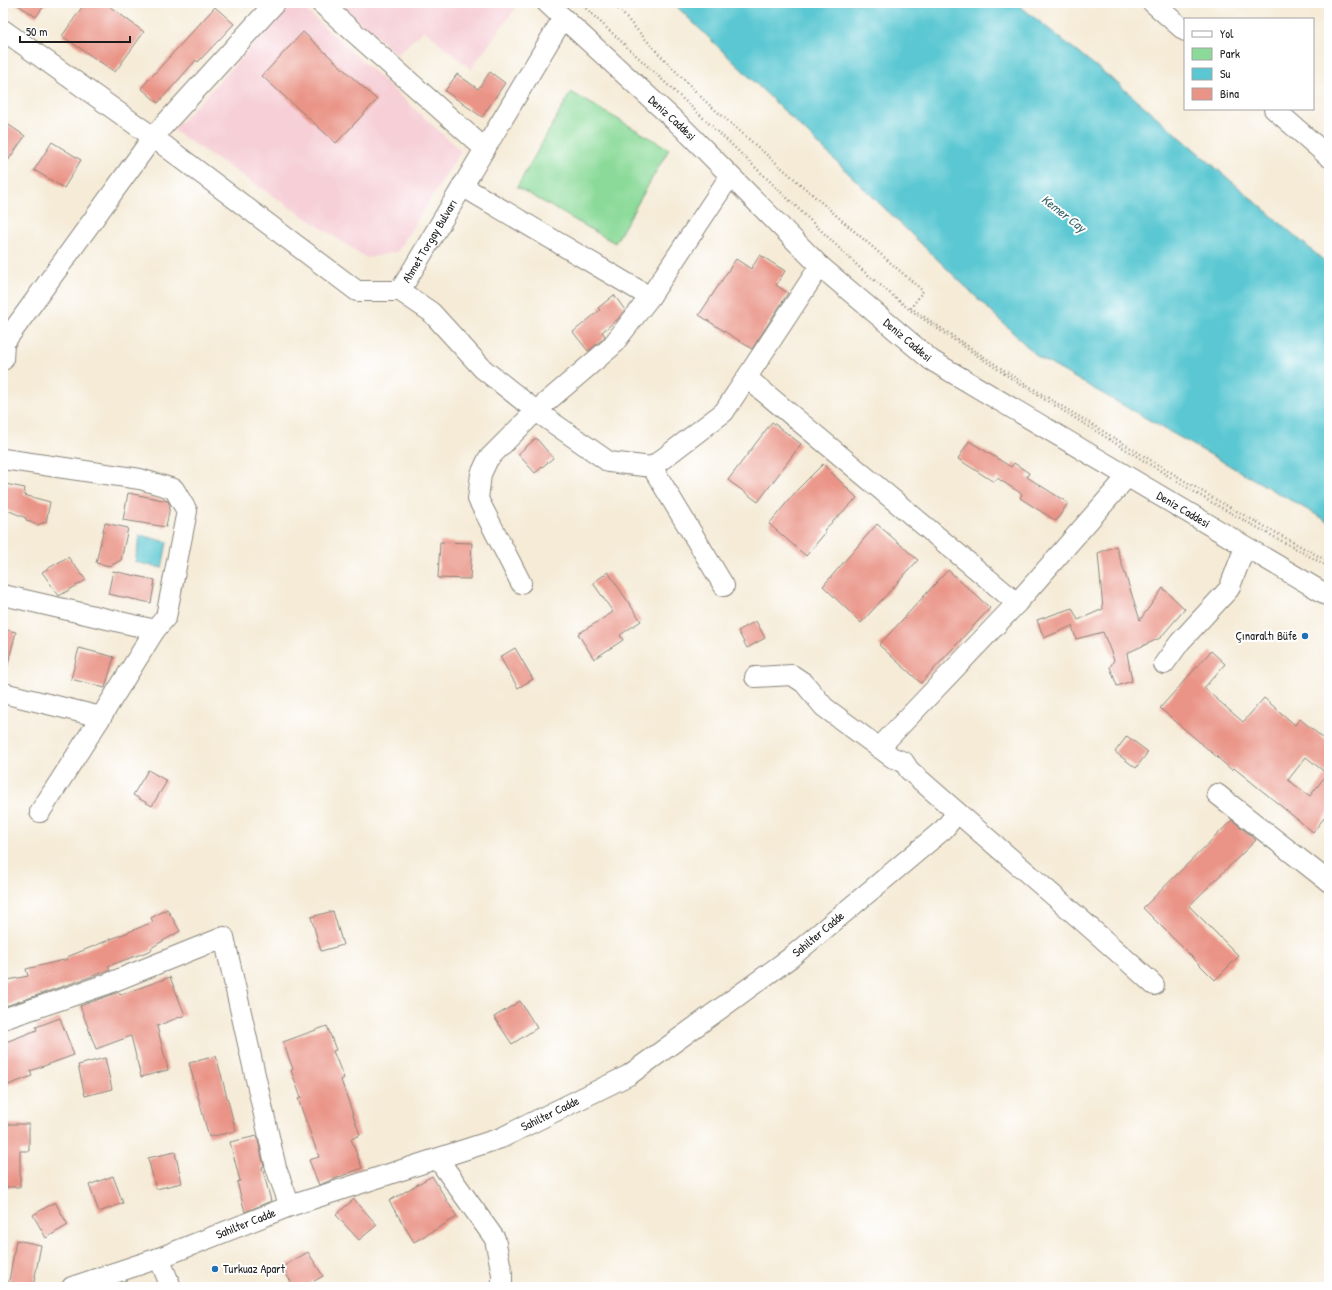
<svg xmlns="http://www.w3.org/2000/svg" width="1332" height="1290" font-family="'Patrick Hand',sans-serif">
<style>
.built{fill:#f6cfd7}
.green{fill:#8bda99;stroke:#547b5a}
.water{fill:#5ac7d2;stroke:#3b7277}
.building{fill:#ea9487;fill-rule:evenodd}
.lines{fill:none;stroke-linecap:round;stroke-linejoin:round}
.minor-casing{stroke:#88847a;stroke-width:22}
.path{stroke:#88847a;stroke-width:2.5;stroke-dasharray:1 3;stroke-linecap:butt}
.minor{stroke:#fff;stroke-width:20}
.poi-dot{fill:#1f6fb2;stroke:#fff;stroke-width:1.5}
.labels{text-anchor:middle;stroke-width:4;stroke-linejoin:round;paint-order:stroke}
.street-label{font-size:12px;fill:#1c1c1c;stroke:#fff}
.poi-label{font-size:12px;fill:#1c1c1c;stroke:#fff;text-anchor:end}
.water-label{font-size:13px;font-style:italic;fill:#356065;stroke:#fff}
</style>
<rect width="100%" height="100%" fill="#fff"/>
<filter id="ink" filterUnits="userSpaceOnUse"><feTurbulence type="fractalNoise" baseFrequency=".025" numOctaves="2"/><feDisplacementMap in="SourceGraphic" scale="8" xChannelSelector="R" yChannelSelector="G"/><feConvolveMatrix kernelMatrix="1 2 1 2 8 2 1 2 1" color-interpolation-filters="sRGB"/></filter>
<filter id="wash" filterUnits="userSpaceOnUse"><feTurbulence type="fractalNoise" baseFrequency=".012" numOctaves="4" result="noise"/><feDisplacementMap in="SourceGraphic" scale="16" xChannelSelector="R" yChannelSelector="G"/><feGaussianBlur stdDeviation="0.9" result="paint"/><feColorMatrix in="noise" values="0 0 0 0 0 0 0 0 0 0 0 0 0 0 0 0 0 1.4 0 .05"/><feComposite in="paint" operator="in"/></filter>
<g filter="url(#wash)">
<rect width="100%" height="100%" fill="#f5ebd7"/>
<g class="built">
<polygon points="294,3 298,3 461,151 397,252 367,258 173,130"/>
<polygon points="338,3 519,3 471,69 424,30 397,55"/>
</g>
<polygon class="green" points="571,92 669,149 615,243 517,187"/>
<g class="water">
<polygon points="673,3 1016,3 1117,83 1329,265 1329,522 1038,357"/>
<polygon points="140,535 167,542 162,568 135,562"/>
</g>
<g id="blocks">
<g class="building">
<polygon points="15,3 46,3 36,17"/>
<polygon points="85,3 105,3 144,32 115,72 62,36"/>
<polygon points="215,7 234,24 198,62 196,60 158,103 141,88"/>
<polygon points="303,32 377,100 336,143 262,76"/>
<polygon points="490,72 505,83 482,117 445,91 457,74 478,89"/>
<polygon points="3,121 25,136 3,168"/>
<polygon points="52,142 81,160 64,188 34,170"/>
<polygon points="760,255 785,271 776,285 788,293 752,349 699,315 736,259 751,269"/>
<polygon points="614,295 625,310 617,320 602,332 605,336 603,339 588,351 573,332 600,310 598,308"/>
<polygon points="772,422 801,444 758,502 728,480"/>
<polygon points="536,438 553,458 535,473 518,454"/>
<polygon points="969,441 1011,467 1014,463 1029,473 1027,477 1068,503 1056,521 1020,498 1022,494 997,478 994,482 958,459"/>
<polygon points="823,464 857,498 824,530 826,532 806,556 769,524 798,489"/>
<polygon points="5,484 25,488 24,495 50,502 46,522 37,525 26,520 26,518 7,510 3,504"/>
<polygon points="128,493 168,501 170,506 166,527 123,520"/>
<polygon points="105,523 128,528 121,560 110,566 96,563"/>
<polygon points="877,524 918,560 861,623 823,586"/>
<polygon points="440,542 472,543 470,579 438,578"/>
<polygon points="1116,546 1140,620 1163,588 1185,609 1160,638 1127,653 1132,681 1117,686 1110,667 1114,660 1103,632 1076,639 1072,626 1044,638 1037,620 1072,608 1078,620 1103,609 1098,553"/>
<polygon points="68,557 86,580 59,596 42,572"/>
<polygon points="948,570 990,608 921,683 879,645"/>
<polygon points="113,571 155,580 151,603 108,594"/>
<polygon points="608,572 641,621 620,635 623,640 594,659 578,634 613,612 593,583"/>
<polygon points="756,621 765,638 747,648 738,631"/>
<polygon points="3,629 16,632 7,667 3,666"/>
<polygon points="79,648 114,657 105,688 71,679"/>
<polygon points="515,648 533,679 518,688 500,657"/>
<path d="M 1211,651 L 1225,664 L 1204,688 L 1243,722 L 1264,698 L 1295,725 L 1300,719 L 1329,743 L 1329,812 L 1313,832 L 1234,768 L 1232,770 L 1160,708 ZM 1306,757 L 1327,774 L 1310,796 L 1288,780 Z"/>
<polygon points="1127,736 1148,752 1136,768 1115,752"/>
<polygon points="148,770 167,781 152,806 133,795"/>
<polygon points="1232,820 1256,840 1189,906 1239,956 1215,980 1143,908"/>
<polygon points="167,909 180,931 151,948 152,950 108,966 110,970 3,1007 3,981 28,976 26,969 68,959 67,957 153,922 151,918"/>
<polygon points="333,911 343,945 321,951 311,917"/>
<polygon points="170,977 185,1015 157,1026 168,1070 141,1077 131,1036 96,1049 80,1006 119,992 120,995"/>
<polygon points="520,1001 537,1028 512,1044 494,1017"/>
<polygon points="60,1018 74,1055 30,1071 32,1076 3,1087 3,1043 37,1030 36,1027"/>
<polygon points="327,1026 336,1050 333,1051 344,1078 341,1080 360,1135 351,1139 362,1168 319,1185 309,1160 319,1157 298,1099 301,1098 291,1070 293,1069 283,1042"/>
<polygon points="216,1056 236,1131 209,1137 189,1063"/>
<polygon points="105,1058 112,1089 85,1096 78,1065"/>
<polygon points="3,1124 29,1124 29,1151 20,1151 20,1187 3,1187"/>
<polygon points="257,1136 264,1166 262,1167 271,1201 245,1212 237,1182 240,1181 230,1142"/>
<polygon points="175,1152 182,1183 156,1189 148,1158"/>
<polygon points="113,1176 123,1203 99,1212 89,1185"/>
<polygon points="432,1176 457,1217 414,1242 389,1201"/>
<polygon points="354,1199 377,1225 359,1240 336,1215"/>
<polygon points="55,1202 68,1225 46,1238 33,1215"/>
<polygon points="16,1240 41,1245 33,1287 8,1287"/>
<polygon points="308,1252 323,1276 304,1287 294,1287 282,1267"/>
</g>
</g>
</g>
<g filter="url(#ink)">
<use href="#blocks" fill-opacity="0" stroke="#88847a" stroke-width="1"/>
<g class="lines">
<g class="minor-casing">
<g id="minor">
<polyline points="321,3 485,149"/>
<path id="s1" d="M 547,3 L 684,129 L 820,266 L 931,360 L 1329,596"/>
<polyline points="1153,3 1185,31"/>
<polyline points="3,30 153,137 275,3"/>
<polyline points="1274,109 1329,157"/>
<polyline points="462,186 650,297"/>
<polyline points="400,291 431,312 483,369 536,411 609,462 652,467"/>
<path id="s2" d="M 3,360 L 4,343 L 153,137 L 357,291 L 400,291 L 563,18"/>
<polyline points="747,378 1017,603"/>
<polyline points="3,459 140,479 174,489 187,511 166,617 155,630 101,717 3,693"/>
<polyline points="521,583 478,499 481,474 488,459 536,411 611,347 650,297 730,176"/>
<polyline points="724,586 652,467 724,412 820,266"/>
<polyline points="3,595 155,630"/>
<polyline points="1164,664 1180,642 1229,589 1245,547"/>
<path d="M 755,677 L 792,675 L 804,683 L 824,707 L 893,758 L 904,762 L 909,770 C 990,842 1074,911 1154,985"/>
<polyline points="879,748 1017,603 1127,477"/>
<polyline points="1217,794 1329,882"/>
<polyline points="40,812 101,717"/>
<polyline points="3,1019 107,984 224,937 276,1168 290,1206"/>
<polyline points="438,1159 495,1239 502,1274 502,1287"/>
<polyline points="159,1258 171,1287"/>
<path id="s3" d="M 72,1287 L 159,1258 L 290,1206 L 501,1138 L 629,1075 L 790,958 L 944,829 L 957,813"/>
</g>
</g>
<g class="path">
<polyline points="580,3 731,144 861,269 910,310 1015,381 1209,501 1329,567"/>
<polyline points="613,3 657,52 705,101 923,291 911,308 1017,379 1213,498 1329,562"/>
</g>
<use href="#minor" class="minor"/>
</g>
</g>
<g class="poi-dot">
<circle cx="1305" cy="636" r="4"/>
<circle cx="215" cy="1269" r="4"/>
</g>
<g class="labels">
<g class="street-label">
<text dy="4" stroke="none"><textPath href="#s1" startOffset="170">Deniz Caddesi</textPath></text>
<text dy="4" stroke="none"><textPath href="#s2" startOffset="628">Ahmet Torgay Bulvarı</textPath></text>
<text dy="4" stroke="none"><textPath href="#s1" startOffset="494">Deniz Caddesi</textPath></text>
<text dy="4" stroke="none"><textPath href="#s1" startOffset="818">Deniz Caddesi</textPath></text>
<text dy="4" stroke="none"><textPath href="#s3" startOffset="833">Sahilter Cadde</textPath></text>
<text dy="4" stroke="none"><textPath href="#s3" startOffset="509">Sahilter Cadde</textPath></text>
<text dy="4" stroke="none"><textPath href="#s3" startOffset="185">Sahilter Cadde</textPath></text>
</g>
<g class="poi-label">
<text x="1297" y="640">Çınaraltı Büfe</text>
<text x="223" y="1273" text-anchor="start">Turkuaz Apart</text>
</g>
<g class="water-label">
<text transform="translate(1064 213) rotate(38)" y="5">Kemer Cay</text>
</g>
</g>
<rect width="1332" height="1290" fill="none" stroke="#fff" stroke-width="16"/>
<rect x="1184" y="18" width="130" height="92" fill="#ffffff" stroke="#a4a4a4"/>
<rect x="1192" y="31" width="20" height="6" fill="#ffffff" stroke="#a4a4a4"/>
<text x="1220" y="38" font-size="12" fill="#1c1c1c">Yol</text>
<rect x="1192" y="48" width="20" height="12" fill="#8bda99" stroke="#a4a4a4"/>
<text x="1220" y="58" font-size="12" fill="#1c1c1c">Park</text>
<rect x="1192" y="68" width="20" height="12" fill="#5ac7d2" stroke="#a4a4a4"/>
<text x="1220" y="78" font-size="12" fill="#1c1c1c">Su</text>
<rect x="1192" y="88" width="20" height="12" fill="#ea9487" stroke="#a4a4a4"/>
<text x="1220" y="98" font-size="12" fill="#1c1c1c">Bina</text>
<path d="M20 36v6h110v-6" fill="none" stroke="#1c1c1c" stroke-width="2"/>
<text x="26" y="36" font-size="12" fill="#1c1c1c" stroke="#ffffff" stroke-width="3" paint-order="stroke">50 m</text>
</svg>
